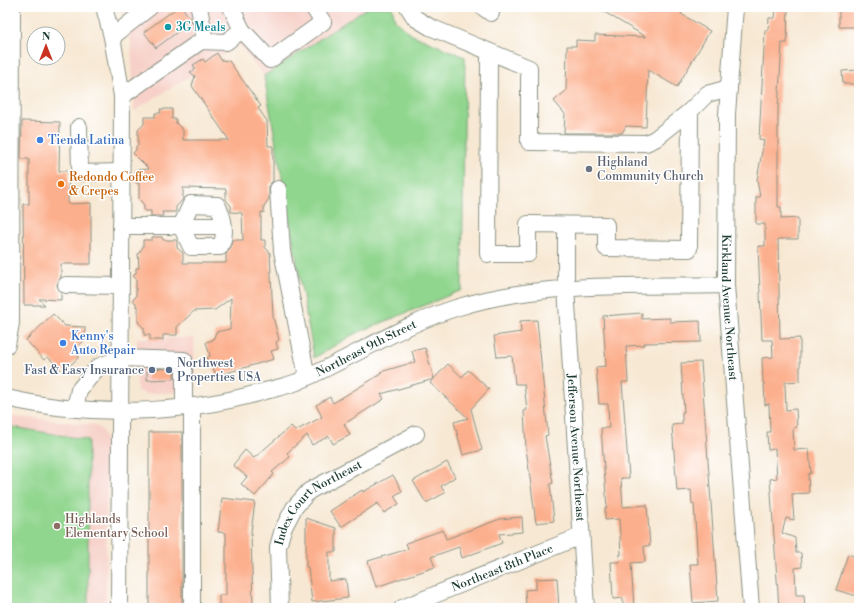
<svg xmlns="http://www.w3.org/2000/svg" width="866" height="615" font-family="'Libre Bodoni',serif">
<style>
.built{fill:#f7d1c9}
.green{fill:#91d68f;stroke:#588a62}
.building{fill:#fcaf8c}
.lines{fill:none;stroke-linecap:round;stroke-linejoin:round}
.minor-casing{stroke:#8b9284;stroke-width:18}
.minor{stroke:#fff;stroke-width:16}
.culture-dot{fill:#0f9aa8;stroke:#fff;stroke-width:1.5}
.shop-dot{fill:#3f7fe0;stroke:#fff;stroke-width:1.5}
.worship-dot{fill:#6b7280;stroke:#fff;stroke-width:1.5}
.food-dot{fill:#e8710a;stroke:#fff;stroke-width:1.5}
.service-dot{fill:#5c6f8a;stroke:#fff;stroke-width:1.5}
.education-dot{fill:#8d6e63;stroke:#fff;stroke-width:1.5}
.labels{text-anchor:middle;stroke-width:3;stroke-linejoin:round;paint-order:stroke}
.culture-label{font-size:12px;fill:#0d838f;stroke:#fff;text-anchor:start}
.shop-label{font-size:12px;fill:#366cbe;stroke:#fff;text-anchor:start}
.worship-label{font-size:12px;fill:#5b616d;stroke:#fff;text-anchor:start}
.food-label{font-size:12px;fill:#c56008;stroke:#fff;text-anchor:start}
.street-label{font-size:12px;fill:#1f3d34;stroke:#fff}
.service-label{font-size:12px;fill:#4e5e75;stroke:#fff;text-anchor:start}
.education-label{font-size:12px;fill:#785e54;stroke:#fff;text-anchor:start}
</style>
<rect width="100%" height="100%" fill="#fff"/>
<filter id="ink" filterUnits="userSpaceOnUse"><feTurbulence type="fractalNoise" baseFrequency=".025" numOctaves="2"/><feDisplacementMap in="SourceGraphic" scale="8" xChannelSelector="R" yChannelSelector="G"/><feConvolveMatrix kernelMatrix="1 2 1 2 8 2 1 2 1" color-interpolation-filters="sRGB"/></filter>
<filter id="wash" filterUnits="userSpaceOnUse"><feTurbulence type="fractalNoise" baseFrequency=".012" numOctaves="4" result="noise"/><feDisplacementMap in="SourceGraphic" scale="16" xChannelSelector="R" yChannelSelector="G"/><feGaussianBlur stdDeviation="0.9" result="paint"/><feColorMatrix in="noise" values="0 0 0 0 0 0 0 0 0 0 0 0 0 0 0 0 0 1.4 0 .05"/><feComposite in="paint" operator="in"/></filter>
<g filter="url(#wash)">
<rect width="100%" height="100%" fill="#f7e8d3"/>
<g class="built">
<polygon points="120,7 368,7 264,76 239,45 134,111 131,42"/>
<polygon points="137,338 194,338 195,391 146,394 137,390"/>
<polygon points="7,415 82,424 93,424 102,430 107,444 106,608 7,608"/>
</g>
<g class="green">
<polygon points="368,7 392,7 395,20 412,35 465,57 462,290 352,335 314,358 264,76"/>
<polygon points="7,426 88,440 88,608 7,608"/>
</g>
<g id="blocks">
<g class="building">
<polygon points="178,7 182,7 192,21 156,48 144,32"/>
<polygon points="596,7 684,7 681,14 710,31 677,87 648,70 646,127 626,126 622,133 564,133 565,114 554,101 566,91 567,46 576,46 576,40 595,41 595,35 646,37"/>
<polygon points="776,7 788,7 787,43 782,43 778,109 778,207 781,207 781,219 798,218 798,239 778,239 780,339 800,338 800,381 785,382 786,410 796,409 797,427 793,428 794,450 809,449 811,473 808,474 809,493 792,494 794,520 786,518 782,533 795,538 796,553 801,553 802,567 795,568 796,595 804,595 805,608 779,608 770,479 777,478 775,449 768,450 767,432 770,432 769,404 765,405 764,383 763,383 762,358 773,357 772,340 762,340 758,246 765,246 765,224 756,224 756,197 760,197 757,180 764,140 759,139 765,30 768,30 769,18 775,18"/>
<polygon points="839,7 859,8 859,27 839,27"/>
<polygon points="217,53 221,60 229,61 261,106 258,108 267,121 268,146 273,146 273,181 269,185 269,199 264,206 264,213 261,212 261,240 265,240 265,247 270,253 273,317 279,340 276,342 278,349 271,351 274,359 216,376 213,367 210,368 207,358 210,356 206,342 213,340 216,332 230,329 231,298 215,310 194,311 177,327 177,335 163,335 163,340 150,340 150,335 144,335 144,328 138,322 138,307 136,307 136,303 132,300 136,297 136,279 133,276 136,273 136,268 139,268 138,254 143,247 143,240 152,240 152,237 162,237 163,240 177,240 177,248 183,253 183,263 226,263 226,254 231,247 232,240 243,240 242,213 231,212 231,206 226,200 226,189 183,188 183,199 176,207 176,212 162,212 163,216 151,216 151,211 144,211 144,205 139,199 139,183 136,183 132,177 136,174 135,170 149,169 133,153 136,150 136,146 138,146 138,130 144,124 144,117 155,117 155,113 161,113 160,109 172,109 172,119 176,119 176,123 183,130 183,140 229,140 192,86 195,76 190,72 196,69 193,65 203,59 205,62"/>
<polygon points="859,70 859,84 843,84 842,71"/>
<polygon points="22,121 60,122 59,171 69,171 68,204 91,203 91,264 61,264 61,277 57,285 61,293 61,300 39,299 45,305 24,305 23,204 29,204 29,159 21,159"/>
<polygon points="642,313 642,319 670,318 670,322 700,321 701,342 644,343 644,345 626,346 628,382 622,382 629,478 621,478 623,507 647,505 650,546 644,546 645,562 631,563 634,608 623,608 623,598 613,599 611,562 620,562 619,555 621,555 619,519 605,520 605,508 607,508 601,428 609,428 608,404 599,404 596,367 606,366 603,316"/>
<polygon points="53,314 65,326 85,327 85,340 73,351 79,357 63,372 48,357 44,360 26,340"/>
<polygon points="537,320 548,435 545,436 553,483 550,484 554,521 536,523 526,448 524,411 527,410 524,384 515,384 512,356 497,357 494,336 521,332 520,321"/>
<polygon points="425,348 434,379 381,394 384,399 344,424 350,435 333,444 329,436 312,445 307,435 287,453 290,457 272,472 274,474 255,496 241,484 247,477 233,465 245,450 254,458 291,426 295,431 322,417 316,405 330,397 333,403 381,374 380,372 415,362 412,351"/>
<polygon points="701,362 718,601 693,603 690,564 698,564 694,504 692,504 691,490 677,491 672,425 682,424 682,412 684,412 681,363"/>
<polygon points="448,364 462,377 468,370 489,389 471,409 482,450 463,455 454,422 468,418 430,383"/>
<polygon points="147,368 174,369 174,379 147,380"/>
<rect x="149" y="432" width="33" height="176"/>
<polygon points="447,462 455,477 441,486 445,493 426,503 413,481"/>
<polygon points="393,475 402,491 394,496 399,504 384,513 378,503 341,527 330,511 362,490 363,492"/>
<polygon points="222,498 255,502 251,532 253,608 219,608 219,595 226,595 226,533 218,532"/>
<polygon points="522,517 523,532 499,534 502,543 462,558 459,547 431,557 435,567 376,587 368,561 408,549 406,543 443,530 446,539 500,519"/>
<polygon points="306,518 336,528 336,552 329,552 329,581 346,579 348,598 312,602 308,567 306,567"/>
<polygon points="848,554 859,558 859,589 857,596 836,590"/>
<polygon points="557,578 559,608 526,608 525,590 536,589 536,579"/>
</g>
</g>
</g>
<g filter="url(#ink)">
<use href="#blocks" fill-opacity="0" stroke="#8b9284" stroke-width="1"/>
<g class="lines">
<g class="minor-casing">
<g id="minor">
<polyline points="104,7 112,37 122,96 119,608"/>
<polyline points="199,7 205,41"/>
<polyline points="231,7 242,30 270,60 323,22 313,7"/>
<polyline points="408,7 415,18 430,27 529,68 529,142 646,143 655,139 690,111 707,94 729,88"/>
<polyline points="483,7 491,13"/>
<path id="s1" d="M 735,7 L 727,114 L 726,285 L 751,608"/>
<polyline points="112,37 150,7"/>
<polyline points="489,52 488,254 528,254 528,224 606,225 606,248 689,249 690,111"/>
<polyline points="122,96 201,41 226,42 242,30"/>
<polyline points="79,127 80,173 121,172"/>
<polyline points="278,189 282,251 307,377"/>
<path d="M 191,204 L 217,205 C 224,217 227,235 220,247 L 191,247 L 181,226 Z"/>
<path id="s2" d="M 566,225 L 566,288 L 586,608"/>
<polyline points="121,226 220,226"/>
<polyline points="66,285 120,286"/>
<polyline points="7,345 11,323 12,7"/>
<path id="s3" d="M 7,398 C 87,417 186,415 265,391 C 276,388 287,386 297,382 C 352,358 402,324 459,307 C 543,281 639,287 726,285"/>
<polyline points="75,408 79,390 98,367 120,358 184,360 184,407"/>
<polyline points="192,608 192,406"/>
<path id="s4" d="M 280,608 L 278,547 L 283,529 L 294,508 L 309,491 L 416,434"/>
<path id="s5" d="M 402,608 L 581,536"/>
</g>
</g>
<use href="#minor" class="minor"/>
</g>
</g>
<circle class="culture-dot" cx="168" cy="27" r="4"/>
<g class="shop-dot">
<circle cx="40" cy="140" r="4"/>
<circle cx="63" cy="343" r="4"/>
</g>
<circle class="worship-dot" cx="589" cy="169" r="4"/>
<circle class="food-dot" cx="61" cy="184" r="4"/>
<g class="service-dot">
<circle cx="152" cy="370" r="4"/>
<circle cx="169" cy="370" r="4"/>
</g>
<circle class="education-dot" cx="57" cy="526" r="4"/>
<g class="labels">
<g class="culture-label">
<text x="176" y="31">3G Meals</text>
</g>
<g class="shop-label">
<text x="48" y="144">Tienda Latina</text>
<text x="71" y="340">Kenny's<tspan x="71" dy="14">Auto Repair</tspan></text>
</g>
<g class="worship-label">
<text x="597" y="166">Highland<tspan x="597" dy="14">Community Church</tspan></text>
</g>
<g class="food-label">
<text x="69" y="181">Redondo Coffee<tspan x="69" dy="14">&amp; Crepes</tspan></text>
</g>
<g class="street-label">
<text dy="4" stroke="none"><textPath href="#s1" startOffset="301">Kirkland Avenue Northeast</textPath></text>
<text dy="4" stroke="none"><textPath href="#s3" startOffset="371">Northeast 9th Street</textPath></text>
<text dy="4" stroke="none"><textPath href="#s2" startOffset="223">Jefferson Avenue Northeast</textPath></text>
<text dy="4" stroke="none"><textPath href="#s4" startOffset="124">Index Court Northeast</textPath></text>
<text dy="4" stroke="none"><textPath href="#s5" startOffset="108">Northeast 8th Place</textPath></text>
</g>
<g class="service-label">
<text x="177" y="367">Northwest<tspan x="177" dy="14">Properties USA</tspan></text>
<text x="144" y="374" text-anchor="end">Fast &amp; Easy Insurance</text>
</g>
<g class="education-label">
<text x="65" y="523">Highlands<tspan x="65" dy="14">Elementary School</tspan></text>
</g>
</g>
<rect width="866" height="615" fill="none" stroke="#fff" stroke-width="24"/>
<g transform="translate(46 46)"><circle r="19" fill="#ffffff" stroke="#a5b1ae"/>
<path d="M0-3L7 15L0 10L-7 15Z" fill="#c8321e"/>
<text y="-6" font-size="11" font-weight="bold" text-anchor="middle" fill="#1f3d34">N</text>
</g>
</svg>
